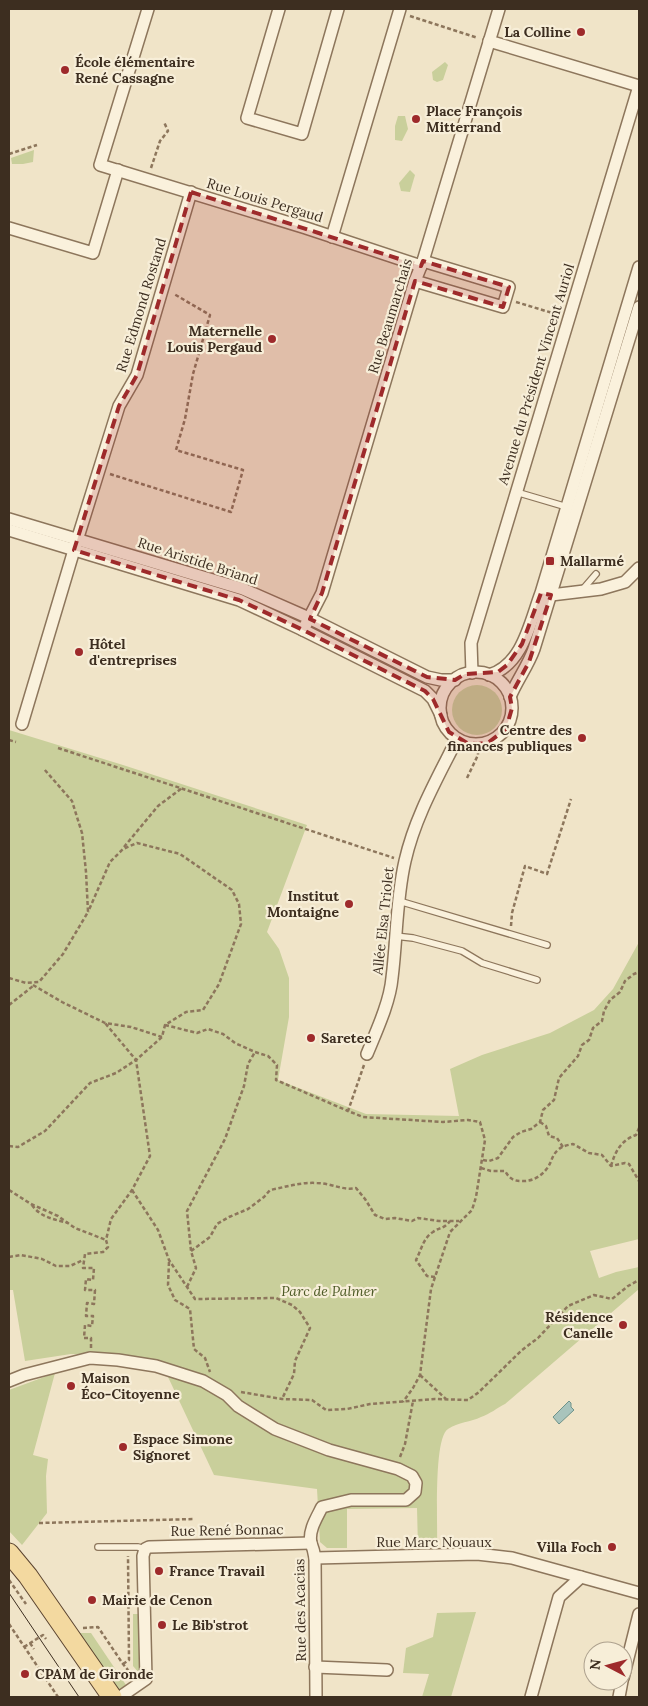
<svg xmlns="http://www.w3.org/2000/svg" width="648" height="1706" font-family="Lora,serif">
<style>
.green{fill:#c9cf9b}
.water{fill:#a9c4bc;stroke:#6f938a}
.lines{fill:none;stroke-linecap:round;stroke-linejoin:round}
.service-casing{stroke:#8d765c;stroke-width:8}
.minor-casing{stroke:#8d765c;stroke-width:14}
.primary-casing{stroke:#5b4430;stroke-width:21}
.path{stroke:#8d765c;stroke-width:2.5;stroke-dasharray:4 2.5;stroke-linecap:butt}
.service{stroke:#faf1dc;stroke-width:5.5}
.minor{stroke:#faf1dc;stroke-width:11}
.primary{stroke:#f3d9a0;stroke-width:19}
.tram{stroke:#3d2e20;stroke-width:1}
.marked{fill:#9e2a2b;fill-opacity:0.2;stroke:#9e2a2b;stroke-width:4;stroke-dasharray:10 6;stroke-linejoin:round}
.poi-dot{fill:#9e2a2b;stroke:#f7eed8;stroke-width:2}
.labels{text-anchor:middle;stroke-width:4.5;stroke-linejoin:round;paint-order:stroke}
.poi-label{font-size:14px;font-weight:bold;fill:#3d2e20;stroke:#f7eed8;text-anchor:start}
.street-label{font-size:14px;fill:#3d2e20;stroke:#f7eed8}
.park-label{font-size:14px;font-style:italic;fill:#4d5a26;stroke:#f7eed8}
</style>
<rect width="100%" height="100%" fill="#f0e4c8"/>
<g class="green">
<polygon points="445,62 448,65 443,80 437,82 433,80 432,72"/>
<polygon points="398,116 405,116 408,129 402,141 395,140 395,126"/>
<polygon points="34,150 33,162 23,164 12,164 11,158"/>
<polygon points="410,170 415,175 410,192 401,191 399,183"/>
<circle cx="477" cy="710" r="25"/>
<path d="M 9,730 L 123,765 L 307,825 L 267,932 L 279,949 L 289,978 L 289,1017 L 278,1080 L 366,1114 L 459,1116 L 450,1069 L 482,1055 L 550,1033 L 594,1010 L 613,989 L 639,942 L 639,1239 L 590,1251 L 599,1278 L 616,1272 L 639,1267 L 639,1289 L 505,1404 C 497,1408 490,1414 481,1417 C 471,1422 458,1422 448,1429 C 433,1439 438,1526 437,1547 L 418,1547 L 417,1508 L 347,1509 L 347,1548 L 327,1548 L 320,1542 L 317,1489 L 214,1475 L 161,1362 L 100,1355 L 71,1354 L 25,1361 L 13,1290 L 9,1290 Z"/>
<polygon points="55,1373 33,1455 48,1459 46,1476 47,1513 22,1545 9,1531 9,1390"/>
<polygon points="476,1612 451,1697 422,1697 429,1674 403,1673 406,1648 433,1637 437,1613"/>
<polygon points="133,1614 139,1614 140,1674 133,1666"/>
<polygon points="79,1633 91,1633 126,1685 118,1690"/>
</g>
<polygon class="water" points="569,1401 571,1403 571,1407 574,1410 559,1424 553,1417"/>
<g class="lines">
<g class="service-casing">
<g id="service">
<polyline points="516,492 567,507"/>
<polyline points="583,589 596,574"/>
<polyline points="399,901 547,945"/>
<polyline points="395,936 413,938 462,951 482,963 537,980"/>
<polyline points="98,1547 138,1547 145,1549"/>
</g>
</g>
<g class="minor-casing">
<g id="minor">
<polyline points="148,9 100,165 306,228 421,266"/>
<polyline points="279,9 247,118 302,134 338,9"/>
<polyline points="489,41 639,86"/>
<polyline points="9,228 93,253 118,170"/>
<polyline points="332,237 400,9"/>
<polyline points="415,281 503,307 509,287 423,261"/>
<polyline points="9,519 243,589 309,618 427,677 441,680 455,680"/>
<polyline points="9,530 239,600 303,630 425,691 433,699 441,715"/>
<polyline points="545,594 551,595 601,589 625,582 639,568"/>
<polyline points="303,630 322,593 415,281 423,261 499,9"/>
<circle cx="476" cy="708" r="36"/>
<polyline points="472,673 471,643 639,86"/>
<path d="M 489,675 C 523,665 530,622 541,593 L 639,267"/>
<path d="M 510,697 C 517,680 528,666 534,649 L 639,307"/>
<polyline points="22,724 74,550 119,406 137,375 191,192"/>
<path d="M 367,1054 C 376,1032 390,1002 392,978 C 397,939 396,900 405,861 C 415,817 437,779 457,739"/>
<path d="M 9,1381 L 24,1375 L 90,1358 L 118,1360 L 156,1366 L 203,1381 L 227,1395 L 238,1406 L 275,1429 L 329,1450 L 398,1469 L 412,1476 L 416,1483 L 415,1492 L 406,1500 L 351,1500 L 322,1507 C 317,1517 308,1531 311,1543 C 313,1548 314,1552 315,1558 L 316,1697"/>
<polyline points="315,1558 477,1554 512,1558 639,1593"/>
<polyline points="315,1667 387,1670"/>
<polyline points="623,1678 639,1614"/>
<polyline points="120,1697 146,1679 143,1556 145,1549 149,1547 311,1543"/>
<polyline points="531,1697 559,1597 581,1577"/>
<polyline points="619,1697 622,1681"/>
</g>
</g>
<g class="primary-casing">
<polyline id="primary" points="9,1553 28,1576 112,1697"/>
</g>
<g class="path">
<polyline points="410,16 478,38"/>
<polyline points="9,154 37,145"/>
<polyline points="151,168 160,141 168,131 164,122"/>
<polyline points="516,302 559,315"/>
<polyline points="110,474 231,512 243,470 176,450 185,419 193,374 210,315 174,294"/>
<polyline points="9,740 16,742"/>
<polyline points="58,748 394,858"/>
<polyline points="467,778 478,755 478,744"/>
<polyline points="124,847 158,806 182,788"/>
<polyline points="511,926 512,913 525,866 547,874 571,799"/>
<polyline points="9,978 26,983 39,982 63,954 88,912 86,872 82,833 72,801 44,769"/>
<polyline points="33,985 62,1002 105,1023 131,1027 162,1037"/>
<polyline points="9,1005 33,986"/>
<polyline points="165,1025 197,1033 208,1029 223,1034 235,1043 255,1052 268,1056 277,1065 276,1080 348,1111"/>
<polyline points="364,1065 348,1111 363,1117 443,1122 468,1120 480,1122 485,1140 476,1197 472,1210 450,1232 431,1289 420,1375 413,1388 403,1402"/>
<polyline points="540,1122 546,1126 549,1136 557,1138 563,1147"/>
<polyline points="9,1146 18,1147 45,1131 90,1083 116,1073 136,1060 162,1037 165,1025 186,1012 203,1010 219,984 241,924 239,904 232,890 180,854 137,843 123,849 110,862 88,912"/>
<polyline points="483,1160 489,1161 498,1158 513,1137 521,1132 531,1129 540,1122 543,1110 554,1100 559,1078 578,1056 582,1045 589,1040 593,1028 602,1021 604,1011 610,1000 620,992 625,981 634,974 639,972"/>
<path d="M 611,1166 C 615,1152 621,1140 636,1135 L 639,1128"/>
<path d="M 481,1168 L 491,1171 L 505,1171 C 509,1178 513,1181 521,1181 C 532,1182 542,1176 548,1167 C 552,1161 552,1155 558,1150 C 562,1146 568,1145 573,1144 L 589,1153 L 602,1155 L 611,1166 L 625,1163 L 629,1164 L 639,1181"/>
<polyline points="9,1190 31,1204 58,1216 75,1228 106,1240"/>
<polyline points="132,1190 158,1230 169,1260 195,1299 276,1298 292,1305 300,1312 310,1328 295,1361 294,1374 282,1399"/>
<path d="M 32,1205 C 41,1218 54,1219 68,1223"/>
<path d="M 191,1251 L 210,1237 L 217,1224 L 229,1217 L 248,1209 L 264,1197 L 270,1190 C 286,1187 300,1182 317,1183 C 331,1183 343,1191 356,1188 L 365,1199 L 375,1215 L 385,1219 L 395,1218 L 412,1221 L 418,1218 L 439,1221 L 459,1221"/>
<polyline points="9,1257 21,1255 42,1259 56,1266 70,1266 83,1260"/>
<polyline points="169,1262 168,1285 175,1300 190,1309 194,1349 205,1358 210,1372"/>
<path d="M 435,1277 L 427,1276 L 416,1260 C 421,1251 423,1238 433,1232 C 440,1227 444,1229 450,1221"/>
<polyline points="187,1287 196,1268 191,1251 187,1211 225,1139 244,1086 248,1064 255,1052"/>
<polyline points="91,1348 91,1338 84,1338 85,1325 92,1326 93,1316 86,1316 87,1303 94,1304 95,1290 85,1290 86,1279 93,1280 94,1268 83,1268 85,1254 103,1252 108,1247 106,1240 111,1219 132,1190 150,1156 136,1060 105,1023"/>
<polyline points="420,1375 446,1399"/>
<polyline points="241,1392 282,1399 312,1400 326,1410 347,1409 370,1404 435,1399 468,1400 479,1392 522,1350 538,1338 568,1306 594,1295 612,1299 628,1286 639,1280"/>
<polyline points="400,1457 405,1444 413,1401"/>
<polyline points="39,1523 194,1519"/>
<polyline points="9,1580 26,1604"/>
<polyline points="9,1624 58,1697"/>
<polyline points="83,1628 98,1627 123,1664 132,1675"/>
<polyline points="30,1643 34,1649"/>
<polyline points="24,1647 43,1635 46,1639"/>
<polyline points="123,1664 129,1660 128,1556"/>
</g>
<use href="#service" class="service"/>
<use href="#minor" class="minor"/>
<use href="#primary" class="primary"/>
<polyline class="tram" points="9,1593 79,1697"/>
</g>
<path class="marked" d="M 191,192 L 421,266 L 423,261 L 509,287 L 503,307 L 415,281 L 322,593 L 310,619 L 427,677 L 455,680 L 465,674 L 498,672 L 507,665 L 522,644 L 541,593 L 551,595 L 529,662 L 510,697 L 512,708 L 506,729 L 489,742 L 478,744 L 467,743 L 449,732 L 433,699 L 425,691 L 303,630 L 239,600 L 74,550 L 119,406 L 137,375 Z"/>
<g class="poi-dot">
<circle cx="581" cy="32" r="5"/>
<circle cx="65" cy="70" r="5"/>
<circle cx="416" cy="119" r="5"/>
<circle cx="272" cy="339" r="5"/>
<rect x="545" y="556" width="10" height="10" rx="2.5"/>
<circle cx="79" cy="652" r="5"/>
<circle cx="582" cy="738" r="5"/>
<circle cx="349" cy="904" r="5"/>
<circle cx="311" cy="1038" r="5"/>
<circle cx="623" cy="1325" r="5"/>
<circle cx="71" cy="1386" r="5"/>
<circle cx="123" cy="1447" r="5"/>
<circle cx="612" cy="1547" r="5"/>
<circle cx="159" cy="1571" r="5"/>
<circle cx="92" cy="1600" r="5"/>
<circle cx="162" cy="1625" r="5"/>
<circle cx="25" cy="1674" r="5"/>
</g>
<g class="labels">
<g class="poi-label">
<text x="571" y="37" text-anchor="end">La Colline</text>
<text x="75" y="67">École élémentaire<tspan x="75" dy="16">René Cassagne</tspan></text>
<text x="426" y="116">Place François<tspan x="426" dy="16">Mitterrand</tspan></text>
<text x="262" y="336" text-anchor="end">Maternelle<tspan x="262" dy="16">Louis Pergaud</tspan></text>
<text x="560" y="566">Mallarmé</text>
<text x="89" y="649">Hôtel<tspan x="89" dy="16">d'entreprises</tspan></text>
<text x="572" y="735" text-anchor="end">Centre des<tspan x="572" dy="16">finances publiques</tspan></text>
<text x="339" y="901" text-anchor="end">Institut<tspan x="339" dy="16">Montaigne</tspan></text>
<text x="321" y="1043">Saretec</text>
<text x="613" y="1322" text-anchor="end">Résidence<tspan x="613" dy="16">Canelle</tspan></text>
<text x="81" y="1383">Maison<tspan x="81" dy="16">Éco-Citoyenne</tspan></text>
<text x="133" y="1444">Espace Simone<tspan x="133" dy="16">Signoret</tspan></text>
<text x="602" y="1552" text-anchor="end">Villa Foch</text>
<text x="169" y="1576">France Travail</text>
<text x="102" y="1605">Mairie de Cenon</text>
<text x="172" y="1630">Le Bib'strot</text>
<text x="35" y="1679">CPAM de Gironde</text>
</g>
<g class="street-label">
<text transform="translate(265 200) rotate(17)" y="5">Rue Louis Pergaud</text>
<text transform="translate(141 305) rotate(-73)" y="5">Rue Edmond Rostand</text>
<text transform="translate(390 316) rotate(-73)" y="5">Rue Beaumarchais</text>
<text transform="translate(536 374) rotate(-73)" y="5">Avenue du Président Vincent Auriol</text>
<text transform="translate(198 561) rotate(18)" y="5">Rue Aristide Briand</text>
<text transform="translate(383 921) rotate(-84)" y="5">Allée Elsa Triolet</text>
<text transform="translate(227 1530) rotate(-1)" y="5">Rue René Bonnac</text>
<text x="434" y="1547">Rue Marc Nouaux</text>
<text transform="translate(300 1610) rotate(-91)" y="5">Rue des Acacias</text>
</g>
<g class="park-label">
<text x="329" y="1296">Parc de Palmer</text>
</g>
</g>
<rect width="648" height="1706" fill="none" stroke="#3d2e20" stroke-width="20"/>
<g transform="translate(608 1666) rotate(276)"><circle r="24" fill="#f7eed8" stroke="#ada18e"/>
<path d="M0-4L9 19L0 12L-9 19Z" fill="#9e2a2b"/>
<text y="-8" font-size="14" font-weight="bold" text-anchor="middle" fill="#3d2e20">N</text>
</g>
</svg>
